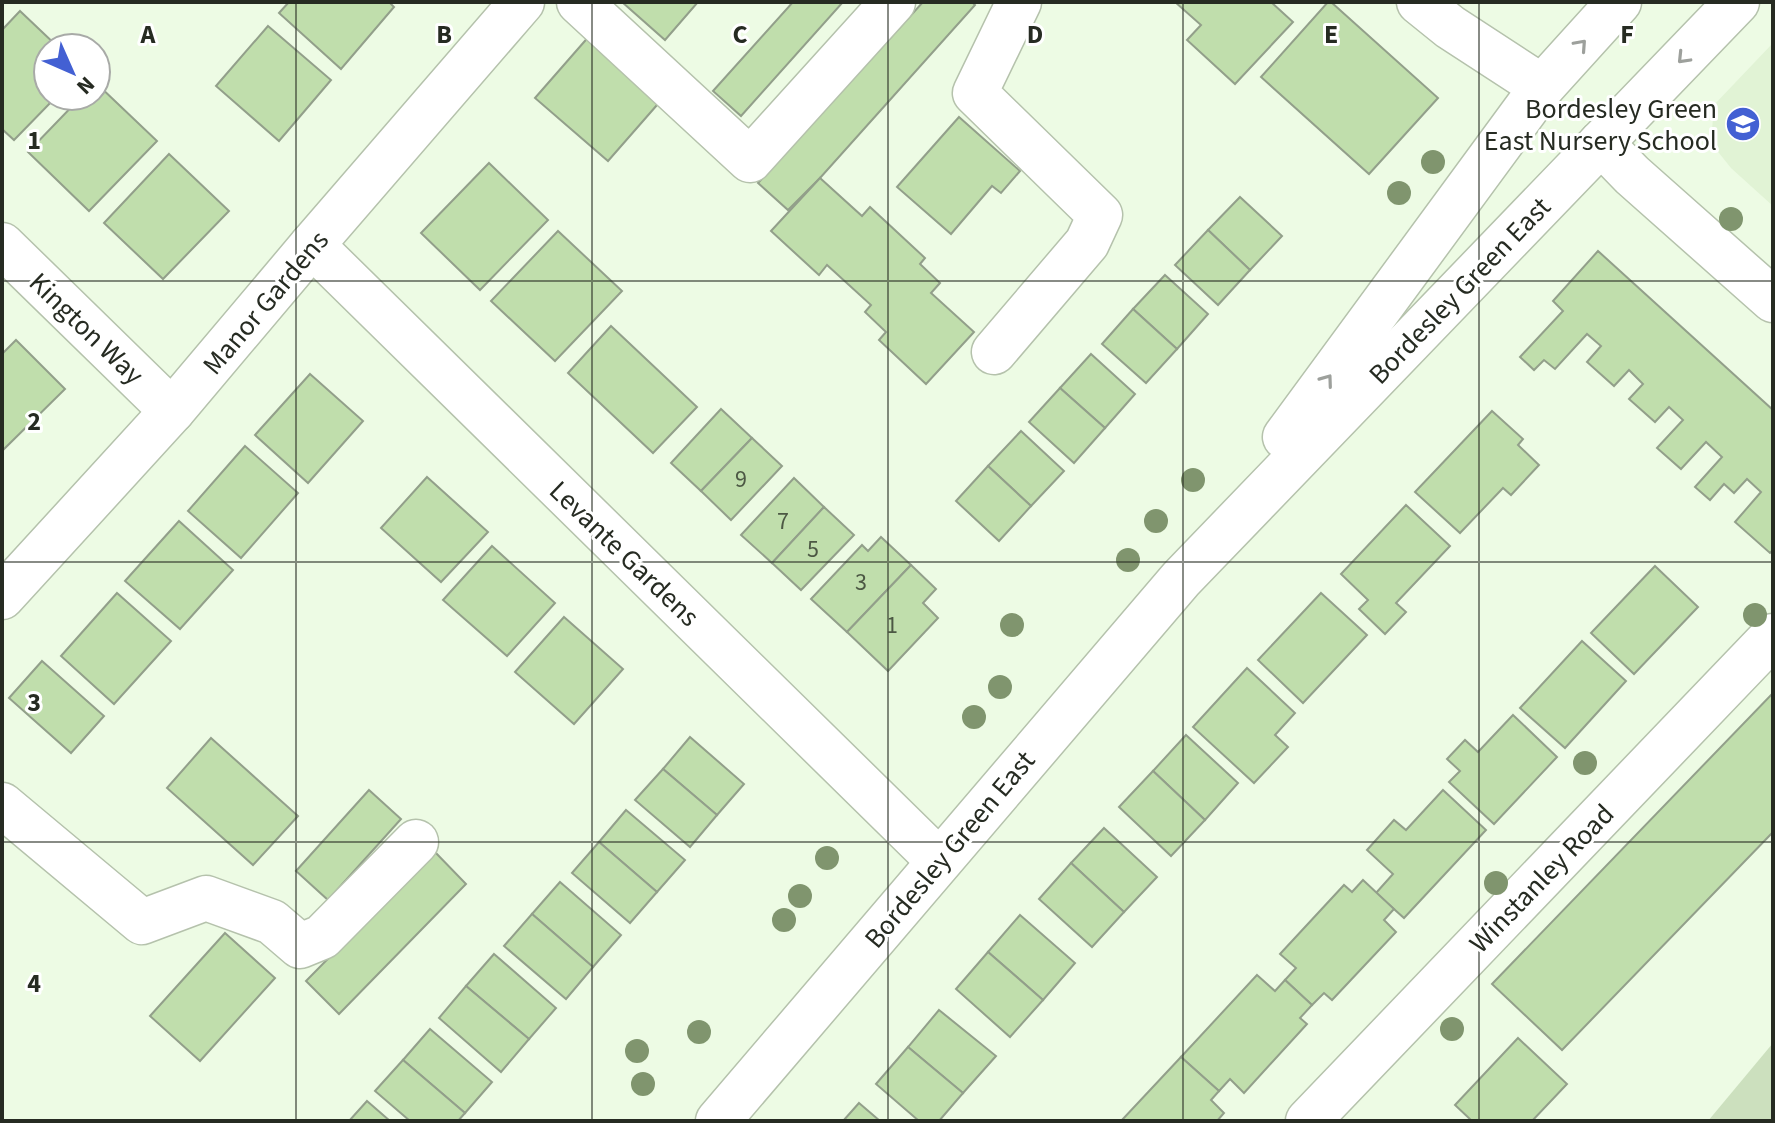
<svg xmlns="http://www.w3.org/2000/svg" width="1775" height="1123" font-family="'Source Sans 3',sans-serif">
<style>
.built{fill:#e1f3d5}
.green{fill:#cce0be}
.building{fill:#c0deac;stroke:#929f8a;stroke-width:2}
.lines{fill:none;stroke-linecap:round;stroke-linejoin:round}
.minor-casing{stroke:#b5c2ac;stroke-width:47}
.major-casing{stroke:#b5c2ac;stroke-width:47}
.minor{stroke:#fff;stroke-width:44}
.major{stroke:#fff;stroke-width:44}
.tree{fill:#80956e}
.oneway{stroke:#9da09c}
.grid{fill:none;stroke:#262b22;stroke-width:2;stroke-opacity:0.55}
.labels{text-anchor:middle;stroke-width:6;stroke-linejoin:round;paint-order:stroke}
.number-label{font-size:24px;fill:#4c5844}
.poi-label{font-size:28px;fill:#262b22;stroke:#fff;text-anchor:end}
.street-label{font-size:28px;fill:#262b22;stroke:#fff}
.grid-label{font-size:26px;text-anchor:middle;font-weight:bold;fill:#262b22;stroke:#fff;stroke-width:6;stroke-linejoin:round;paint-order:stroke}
</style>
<rect width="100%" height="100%" fill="#edfbe4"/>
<polygon class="built" points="1773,43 1773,206 1731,168 1711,143 1714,105"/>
<polygon class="green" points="1773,1043 1773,1121 1708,1121"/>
<g class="building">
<polygon points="289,2 389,2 394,7 341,69 279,13"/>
<polygon points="622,2 698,2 665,40"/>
<polygon points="793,2 843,2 741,116 713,91"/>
<polygon points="923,2 972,2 975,5 820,178 788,210 758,183"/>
<polygon points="1175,2 1271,2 1293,22 1235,84 1187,40 1201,25"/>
<polygon points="1328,2 1331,2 1438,98 1369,174 1261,77"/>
<polygon points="20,11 59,48 48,48 48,96 57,96 14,140 2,129 2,30"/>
<polygon points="268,26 331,80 279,141 216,86"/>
<polygon points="591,34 664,97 608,161 535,98"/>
<polygon points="96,83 157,141 89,211 28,152 82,96 96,96"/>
<polygon points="959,117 1020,171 1001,193 992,186 951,234 897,187"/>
<polygon points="169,154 229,211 163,279 104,223"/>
<polygon points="489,163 548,220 480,290 421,233"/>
<polygon points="820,178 862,216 870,207 925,258 920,264 940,283 931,293 974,332 926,384 879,340 886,332 865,312 871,305 827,265 819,275 771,231"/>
<polygon points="1240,197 1282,236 1250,270 1208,230"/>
<polygon points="1208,230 1250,270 1218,305 1175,265"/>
<polygon points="558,231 622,291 555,361 491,301"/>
<polygon points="1598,251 1773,410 1773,550 1770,553 1735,522 1761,492 1747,479 1734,493 1724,484 1710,500 1695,487 1722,457 1706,442 1681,469 1657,448 1683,420 1669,407 1655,422 1629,399 1643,384 1629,370 1614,386 1587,362 1601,346 1587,334 1555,369 1544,360 1534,370 1520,357 1563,311 1553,301"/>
<polygon points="1165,275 1208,314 1177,349 1133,309"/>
<polygon points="1133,309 1177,349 1146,383 1102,344"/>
<polygon points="611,326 697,407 653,453 568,373"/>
<polygon points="16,340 65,389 2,451 2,354"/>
<polygon points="1091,354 1135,394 1105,428 1060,388"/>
<polygon points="310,374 363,421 308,483 255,435"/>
<polygon points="1060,388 1105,428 1074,463 1029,422"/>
<polygon points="721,409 752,438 701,491 671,463"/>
<polygon points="1492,411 1523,439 1518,445 1539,465 1511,495 1503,488 1460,533 1415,492"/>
<polygon points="1021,431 1064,471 1031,506 988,466"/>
<polygon points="752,438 782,466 731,520 701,491"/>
<polygon points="245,446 298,493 241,558 188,511"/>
<polygon points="988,466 1031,506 999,541 956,501"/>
<polygon points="427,477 488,532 441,582 381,528"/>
<polygon points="794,478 824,507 772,563 741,535"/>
<polygon points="1406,505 1450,546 1396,603 1406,612 1385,634 1359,609 1368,600 1341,574"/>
<polygon points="824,507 854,535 801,590 772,563"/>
<polygon points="179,521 233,570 180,629 125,581"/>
<polygon points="881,537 911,565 847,632 811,599 862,545 868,551"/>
<polygon points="492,546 555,603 507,656 443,600"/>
<polygon points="911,565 936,589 923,603 938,618 888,671 847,632"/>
<polygon points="1655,566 1698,607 1634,674 1591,633"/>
<polygon points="117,593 171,641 114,704 61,656"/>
<polygon points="1321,593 1367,635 1303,703 1258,660"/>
<polygon points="564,617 623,669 574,724 515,672"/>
<polygon points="1582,641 1626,681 1565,748 1520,708"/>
<polygon points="42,661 104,716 71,753 9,698"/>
<polygon points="1247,668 1295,713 1275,735 1288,747 1254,783 1193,727"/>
<polygon points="1773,693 1773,832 1562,1050 1492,984"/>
<polygon points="1513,715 1557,757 1494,824 1449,782 1460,771 1447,759 1465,740 1478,752"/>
<polygon points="1186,735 1238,783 1205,820 1153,771"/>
<polygon points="690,737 744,784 717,815 663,769"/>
<polygon points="211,738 298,816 253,865 167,788"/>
<polygon points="663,769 717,815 690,847 635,800"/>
<polygon points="1153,771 1205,820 1171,856 1119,807"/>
<polygon points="369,790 401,819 328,900 296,871"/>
<polygon points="1443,790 1486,830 1404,918 1376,893 1393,874 1367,850 1394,820 1406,830"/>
<polygon points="626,810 685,860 657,892 599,842"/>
<polygon points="1104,828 1157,877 1124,912 1071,863"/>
<polygon points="599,842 657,892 630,923 572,873"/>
<polygon points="434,851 466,884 339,1014 306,981"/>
<polygon points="1071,863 1124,912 1092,947 1039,899"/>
<polygon points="1363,880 1394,909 1384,920 1396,932 1332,1000 1324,993 1312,1005 1285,980 1296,968 1280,954 1344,885 1352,892"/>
<polygon points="560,882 621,935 593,967 532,914"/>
<polygon points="532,914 593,967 566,999 504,946"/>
<polygon points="1020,915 1075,963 1043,1000 988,952"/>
<polygon points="225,933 275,978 200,1061 150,1016"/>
<polygon points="988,952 1043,1000 1010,1037 956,989"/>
<polygon points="494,954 556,1008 529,1039 466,986"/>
<polygon points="1257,975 1275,991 1285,980 1312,1005 1300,1018 1307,1024 1244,1093 1230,1079 1219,1091 1181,1057"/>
<polygon points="466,986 529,1039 501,1072 439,1018"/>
<polygon points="939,1010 996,1056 963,1093 908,1047"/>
<polygon points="430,1029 492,1082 465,1113 403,1060"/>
<polygon points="1518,1038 1567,1084 1532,1121 1472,1121 1455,1105"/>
<polygon points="908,1047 963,1093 939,1121 919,1121 876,1084"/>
<polygon points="1181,1057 1219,1091 1211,1100 1224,1113 1217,1121 1121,1121"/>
<polygon points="403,1060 465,1113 458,1121 410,1121 375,1091"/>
<polygon points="367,1101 390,1121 349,1121"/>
<polygon points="859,1103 880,1121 843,1121"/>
</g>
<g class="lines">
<g class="minor-casing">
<g id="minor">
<polyline points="579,2 750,160 893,2"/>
<polyline points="1419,2 1450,27 1542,87"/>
<polyline points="1601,143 1632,175 1773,300"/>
<polyline points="2,245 172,411"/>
<polyline points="312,245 939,861"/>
<polyline points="994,352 1087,243 1100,215 975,93 1019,2"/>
<polyline points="2,597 172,411 312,245 522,2"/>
<polyline points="2,805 142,922 206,898 272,922 300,946 322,937 416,842"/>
<polyline points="1308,1121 1773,636"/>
</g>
</g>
<g class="major-casing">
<g id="major">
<polyline points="1285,437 1542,87 1619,2"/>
<polyline points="718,1121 1181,579 1737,2"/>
</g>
</g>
<use href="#minor" class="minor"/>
<use href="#major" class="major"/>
</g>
<g class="tree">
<circle cx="1433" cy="162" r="12"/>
<circle cx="1399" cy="193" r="12"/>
<circle cx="1731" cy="219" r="12"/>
<circle cx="1193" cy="480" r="12"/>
<circle cx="1156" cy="521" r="12"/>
<circle cx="1128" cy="560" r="12"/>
<circle cx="1755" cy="615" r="12"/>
<circle cx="1012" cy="625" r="12"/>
<circle cx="1000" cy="687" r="12"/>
<circle cx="974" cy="717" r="12"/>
<circle cx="1585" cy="763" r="12"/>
<circle cx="827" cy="858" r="12"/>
<circle cx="1496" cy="883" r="12"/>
<circle cx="800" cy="896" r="12"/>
<circle cx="784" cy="920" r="12"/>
<circle cx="1452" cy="1029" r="12"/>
<circle cx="699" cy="1032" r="12"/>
<circle cx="637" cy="1051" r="12"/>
<circle cx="643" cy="1084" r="12"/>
</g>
<defs><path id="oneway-chevron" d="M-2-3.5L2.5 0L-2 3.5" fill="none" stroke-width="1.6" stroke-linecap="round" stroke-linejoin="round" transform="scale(2)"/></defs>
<g class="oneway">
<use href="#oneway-chevron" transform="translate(1581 45) rotate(-48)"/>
<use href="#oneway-chevron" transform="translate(1683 58) rotate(134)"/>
<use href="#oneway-chevron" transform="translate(1327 380) rotate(-54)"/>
</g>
<path class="grid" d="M 296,2 L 296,1121M 592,2 L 592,1121M 888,2 L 888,1121M 1183,2 L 1183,1121M 1479,2 L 1479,1121M 2,281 L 1773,281M 2,562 L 1773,562M 2,842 L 1773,842"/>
<defs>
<g id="school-disc" transform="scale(1.8)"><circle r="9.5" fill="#4360d3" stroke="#fff"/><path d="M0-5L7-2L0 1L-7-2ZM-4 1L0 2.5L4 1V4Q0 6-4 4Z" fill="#fff"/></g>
</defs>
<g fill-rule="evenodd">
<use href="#school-disc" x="1743" y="124"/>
</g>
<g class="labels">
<g class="number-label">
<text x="741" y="487">9</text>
<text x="783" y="529">7</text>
<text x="813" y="557">5</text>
<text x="861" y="590">3</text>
<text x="892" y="633">1</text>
</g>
<g class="poi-label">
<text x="1717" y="118">Bordesley Green<tspan x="1717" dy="32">East Nursery School</tspan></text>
</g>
<g class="street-label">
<text transform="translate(1459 290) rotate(-46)" y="10">Bordesley Green East</text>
<text transform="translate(265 302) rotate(-50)" y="10">Manor Gardens</text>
<text transform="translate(87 328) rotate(44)" y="10">Kington Way</text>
<text transform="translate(625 553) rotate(44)" y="10">Levante Gardens</text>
<text transform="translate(949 849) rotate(-50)" y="10">Bordesley Green East</text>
<text transform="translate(1541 878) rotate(-46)" y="10">Winstanley Road</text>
</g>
</g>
<g class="grid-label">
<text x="148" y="43">A</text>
<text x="444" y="43">B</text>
<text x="740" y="43">C</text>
<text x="1035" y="43">D</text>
<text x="1331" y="43">E</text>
<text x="1627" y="43">F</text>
<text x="34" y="149">1</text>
<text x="34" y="430">2</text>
<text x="34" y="711">3</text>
<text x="34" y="992">4</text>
</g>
<rect width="1775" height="1123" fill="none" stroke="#262b22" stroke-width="8"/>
<g transform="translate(72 72) rotate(135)"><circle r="38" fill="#ffffff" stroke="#a8aaa7" stroke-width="2"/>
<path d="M0-6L14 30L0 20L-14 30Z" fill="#4360d3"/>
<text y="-12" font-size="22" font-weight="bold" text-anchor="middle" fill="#262b22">N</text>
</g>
</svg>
